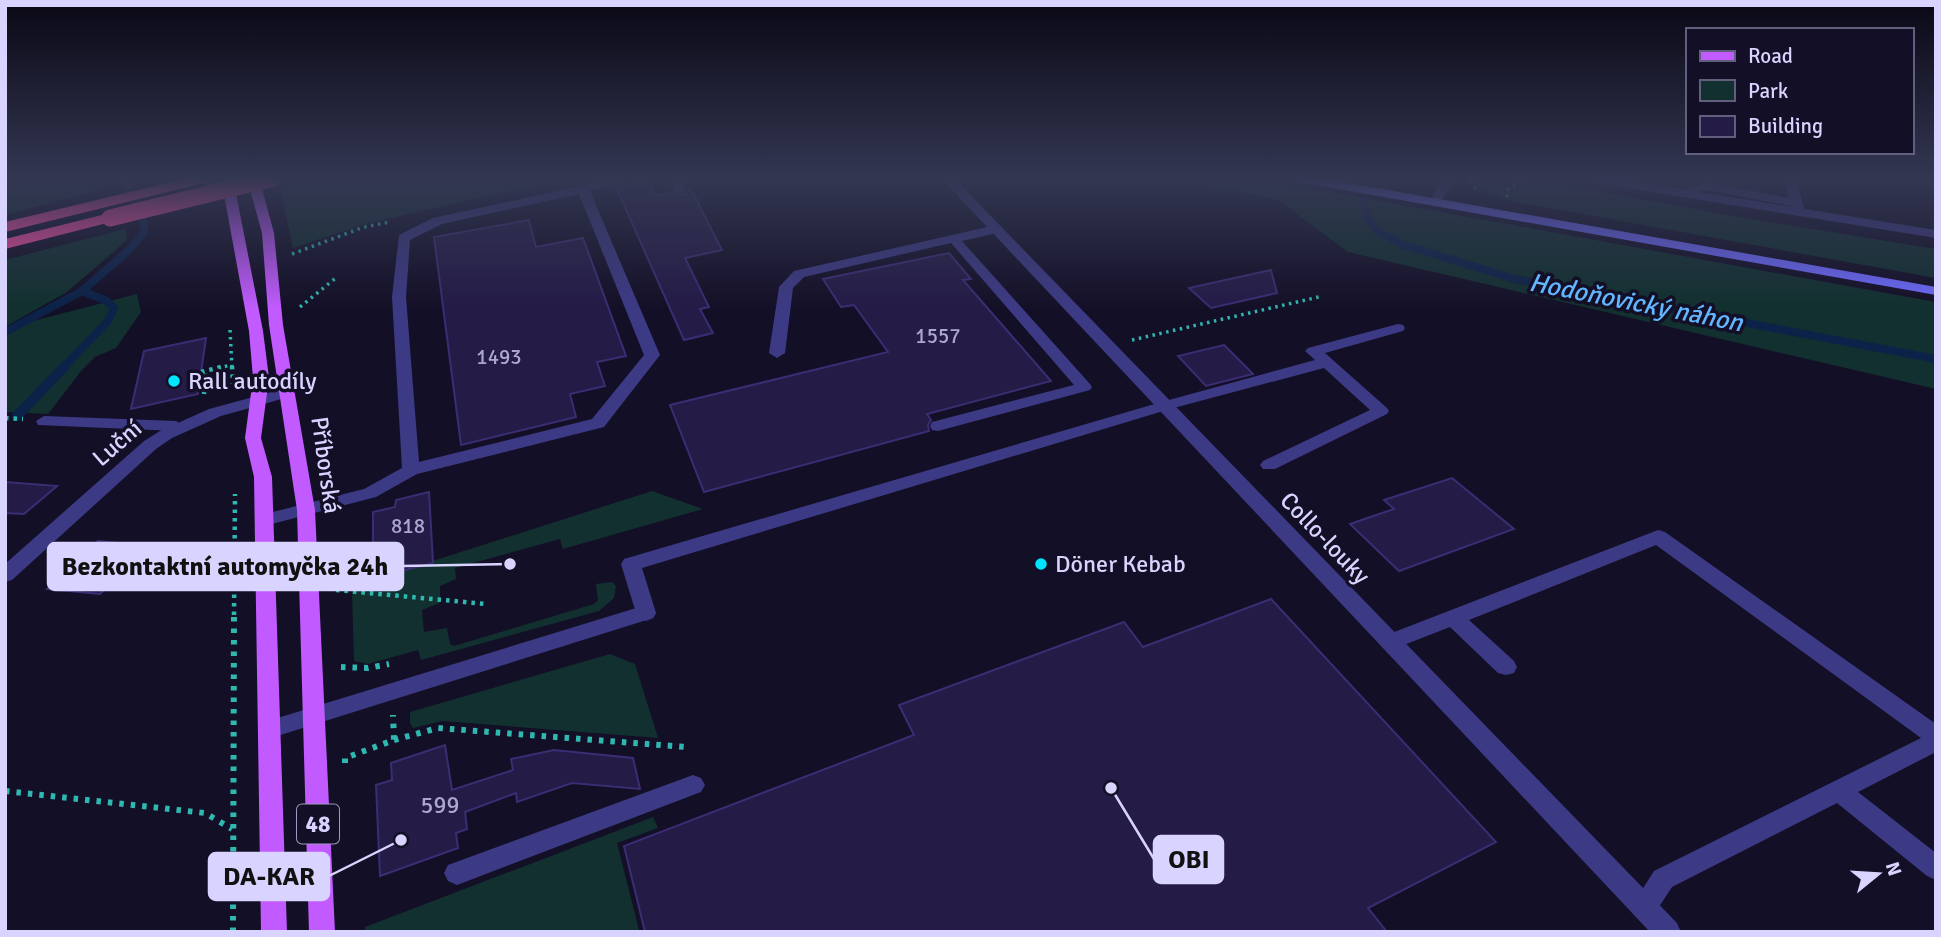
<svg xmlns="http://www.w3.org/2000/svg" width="1941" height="937" font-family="Signika,sans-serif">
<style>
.green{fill:#12302f}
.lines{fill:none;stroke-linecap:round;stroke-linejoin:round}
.stream-far1{stroke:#0c2248;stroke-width:8}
.stream{stroke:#0c2248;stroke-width:10}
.building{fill:#241b47;stroke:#3b2d73;stroke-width:2}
.path-far2{stroke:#2fb8b0;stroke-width:3.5;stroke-dasharray:2.5 4.5;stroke-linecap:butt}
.path-far1{stroke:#2fb8b0;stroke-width:4.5;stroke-dasharray:3.5 5;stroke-linecap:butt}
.path{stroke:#2fb8b0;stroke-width:6;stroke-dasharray:4.5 7;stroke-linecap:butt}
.service{fill:#3d3a85;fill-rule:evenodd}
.minor{fill:#3d3a85;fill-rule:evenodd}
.secondary{fill:#6f6bff;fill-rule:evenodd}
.primary{fill:#c25bff;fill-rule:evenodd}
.motorway{fill:#ff4fa3;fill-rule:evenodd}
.motorway-bridge{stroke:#ff4fa3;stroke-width:17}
.poi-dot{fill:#00e5ff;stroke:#130f26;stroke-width:2.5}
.labels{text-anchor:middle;stroke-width:7;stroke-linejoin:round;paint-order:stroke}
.number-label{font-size:21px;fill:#aca6d1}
.shield{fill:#130f26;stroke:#9e99be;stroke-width:2}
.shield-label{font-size:23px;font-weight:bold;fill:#d9d4ff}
.poi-label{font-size:24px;fill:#d9d4ff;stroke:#130f26;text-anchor:start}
.street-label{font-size:24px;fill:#d9d4ff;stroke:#130f26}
.near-number-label{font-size:24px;fill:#aca6d1}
.water-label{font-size:26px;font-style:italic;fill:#62b6ff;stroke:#130f26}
.leader{fill:none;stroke:#d9d4ff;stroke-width:2.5}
.callout-dot{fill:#d9d4ff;stroke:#130f26;stroke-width:2.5}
.callout{fill:#d9d4ff;stroke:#d9d4ff;stroke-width:2.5}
.callout-label{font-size:26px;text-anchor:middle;font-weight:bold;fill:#111}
</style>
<rect width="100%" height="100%" fill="#130f26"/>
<g class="green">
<polygon points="13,178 94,178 101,190 5,215 5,180"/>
<polygon points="318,178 567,178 365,224 293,248 280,187"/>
<polygon points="1174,178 1254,178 1936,302 1936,389 1348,252 1278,200"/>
<polygon points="1488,178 1528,178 1738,217 1936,249 1936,278 1504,200 1474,184"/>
<polygon points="125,229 127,240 67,292 5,327 5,260"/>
<polygon points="137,294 141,312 116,348 95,357 81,371 48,414 5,412 6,328"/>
<polygon points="652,491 703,509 563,549 560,539 455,568 456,579 440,586 440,603 422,610 424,632 447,628 450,644 454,646 594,604 598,600 596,584 612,582 616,586 614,598 599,611 421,660 418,650 368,664 354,661 352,593 364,583"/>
<polygon points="610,654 635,664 658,738 442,721 413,728 410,723 410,712"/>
<polygon points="653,817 658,828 617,843 639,930 634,932 365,932 365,927"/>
</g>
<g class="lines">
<g class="stream-far1">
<polyline points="1364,201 1367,218 1378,232 1404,245 1515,279 1936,359"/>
<polyline points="5,332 82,291"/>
<polyline points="63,368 108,321 114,308 107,301 82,291 130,249 144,232 143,218 123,178"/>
</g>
<polyline class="stream" points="17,416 65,366"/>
</g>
<g class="building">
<polygon points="648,181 655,196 673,192 684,195 691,189 722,250 685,258 709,307 700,309 713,333 684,340 616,187"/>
<polygon points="529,220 536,247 583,238 626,356 597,362 605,386 570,394 576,417 461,445 434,237"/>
<polygon points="949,253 971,279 963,280 1051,381 927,414 931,420 928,425 929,431 704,492 670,405 888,352 854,305 841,307 823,279"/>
<polygon points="1271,270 1277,293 1211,308 1189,288"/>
<polygon points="206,338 198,394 131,409 144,351"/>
<polygon points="1224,345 1253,374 1206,386 1178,356"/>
<polygon points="1452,478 1514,529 1399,571 1350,524 1394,509 1384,500"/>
<polygon points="5,482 57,486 24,514 5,513"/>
<polygon points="429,492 433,563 382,576 382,556 373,559 373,512 395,507 396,500"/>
<polygon points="98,541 149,546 100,594 47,589"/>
<polygon points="1271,599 1496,842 1368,908 1387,932 645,932 624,846 914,735 899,705 1124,622 1143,647"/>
<polygon points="445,745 452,790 513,770 511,759 554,750 633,758 640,789 572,783 517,802 516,793 465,812 467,829 456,833 458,848 380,876 376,785 392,780 391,763"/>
</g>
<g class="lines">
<g class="path-far2">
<polyline points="1476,189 1471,182 1480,178"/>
<polyline points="1507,197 1507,190 1529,178"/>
<polyline points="292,254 364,227 390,222"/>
<polyline points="300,307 337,277"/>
<polyline points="230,330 232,368"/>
<polyline points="1132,340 1323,296"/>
<polyline points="218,368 231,365"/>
</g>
<g class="path-far1">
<polyline points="232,366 233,384"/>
<polyline points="201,372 225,366"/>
<polyline points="204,394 206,371"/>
<polyline points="5,418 23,419"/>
<polyline points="335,582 382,570"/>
<polyline points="336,590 486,604"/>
<polyline points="234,615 235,494"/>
</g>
<g class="path">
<polyline points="341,667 368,668 389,664"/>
<polyline points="394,740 438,728 686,747"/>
<polyline points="345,763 345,758 394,740 393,715"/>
<polyline points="5,791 205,813 232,829"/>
<polyline points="233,932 234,613"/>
</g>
<g class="service">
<path d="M 617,178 L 639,178 L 590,191 L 660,355 L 604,427 L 417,474 L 376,497 L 264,526 L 257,524 L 255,520 L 257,516 L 364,489 L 402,468 L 392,297 L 399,235 L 433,218 ZM 579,194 L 644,355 L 592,419 L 419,462 L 406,297 L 410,240 L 442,224 Z"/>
<polygon points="670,178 682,178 686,189 684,192 676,192"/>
<polygon points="1784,178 1796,178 1805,212 1803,215 1795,215 1791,206 1706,190 1680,197 1674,193 1706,182 1789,198"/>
<polygon points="996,225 1002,229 1001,232 962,241 1090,384 1092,387 1090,390 938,431 932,430 930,426 932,422 1074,385 951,243 804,277 793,288 785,353 777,358 769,353 779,287 794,271"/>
<polygon points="1398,324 1403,325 1405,328 1403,331 1325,353 1387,408 1389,411 1387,414 1275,469 1263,469 1260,465 1263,461 1370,410 1324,368 1170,409 642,568 656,613 653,618 646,621 639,618 636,613 621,564 624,559 1158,403 1315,360 1305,351 1308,348"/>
<polygon points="44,416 176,421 184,426 176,431 38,425 36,421"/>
<polygon points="1658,530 1665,532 1936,724 1936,752 1858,792 1936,853 1936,880 1927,876 1837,803 1672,887 1653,916 1644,919 1635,916 1631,907 1654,871 1921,738 1656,545 1469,620 1514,661 1517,667 1514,673 1506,675 1498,673 1450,627 1391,650 1384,648 1381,642 1384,636"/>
<polygon points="693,775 701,778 705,785 701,792 457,885 448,881 444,873 448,865"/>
</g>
<g class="minor">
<polygon points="941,178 954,178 1677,923 1681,932 1650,932"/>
<polygon points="1442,178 1454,178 1440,205 1432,205 1430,202"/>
<polygon points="1584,178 1612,178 1936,230 1936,238 1590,182"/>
<polygon points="286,388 292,390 294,393 292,396 221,416 172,438 156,449 12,580 5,582 5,564 144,441 160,431 209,409"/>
<polygon points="646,605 653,608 656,613 653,618 271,738 263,736 260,729 263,722 271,720"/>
</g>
<polygon class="secondary" points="1294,178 1320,178 1936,287 1936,295 1300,182"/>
<g class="primary">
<polygon points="221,178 233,178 263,331 269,378 261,438 272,477 287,932 261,932 254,477 245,438 253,378 249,331"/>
<polygon points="247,178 259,178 274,233 283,325 315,510 335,932 309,932 297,510 269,325 262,233"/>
</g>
<g class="motorway">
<polygon points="189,178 214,178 212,181 5,232 5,222"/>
<polygon points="110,213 118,218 115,221 5,249 5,239"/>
</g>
<polyline class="motorway-bridge" points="110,218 273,178"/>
</g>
<linearGradient id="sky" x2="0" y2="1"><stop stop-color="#0a0815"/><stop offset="0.58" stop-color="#333752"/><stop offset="1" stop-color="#333752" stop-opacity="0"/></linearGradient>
<rect width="1941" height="309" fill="url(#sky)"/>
<g class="poi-dot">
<circle cx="174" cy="381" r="7"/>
<circle cx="1041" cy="564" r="7"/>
</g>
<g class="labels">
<g class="number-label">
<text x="938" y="343">1557</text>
<text x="499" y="364">1493</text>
<text x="408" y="533">818</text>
</g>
<rect class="shield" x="297" y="804.5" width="42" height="39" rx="5"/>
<g class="shield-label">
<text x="318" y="832">48</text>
</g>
<g class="poi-label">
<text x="188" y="389">Rall autodíly</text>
<text x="1055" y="572">Döner Kebab</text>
</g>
<g class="street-label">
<text transform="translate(117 443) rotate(-41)" y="8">Luční</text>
<text transform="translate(326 465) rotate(82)" y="8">Příborská</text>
<text transform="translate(1325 538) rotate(46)" y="8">Collo-louky</text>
</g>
<g class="near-number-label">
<text x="440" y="813">599</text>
</g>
<g class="water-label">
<text transform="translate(1636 302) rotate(11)" y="9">Hodoňovický náhon</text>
</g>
</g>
<path class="leader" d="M510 564L403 566M1111 788L1154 859M401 840L329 876"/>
<g class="callout-dot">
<circle cx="510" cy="564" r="7"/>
<circle cx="1111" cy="788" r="7"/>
<circle cx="401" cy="840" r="7"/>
</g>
<g class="callout">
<rect x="48" y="543" width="355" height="47" rx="7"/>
<rect x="1154" y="836" width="69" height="47" rx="7"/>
<rect x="209" y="853" width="120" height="47" rx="7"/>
</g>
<g class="callout-label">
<text x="225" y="575">Bezkontaktní automyčka 24h</text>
<text x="1189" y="868">OBI</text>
<text x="269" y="885">DA-KAR</text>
</g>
<rect width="1941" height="937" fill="none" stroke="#d9d4ff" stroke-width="14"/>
<rect x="1686" y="28" width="228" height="126" fill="#130f26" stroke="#625e7d" stroke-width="2"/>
<rect x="1700" y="51" width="35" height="10" fill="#c25bff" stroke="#625e7d" stroke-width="2"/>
<text x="1748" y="63" font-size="21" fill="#d9d4ff">Road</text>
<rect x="1700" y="80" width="35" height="21" fill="#12302f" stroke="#625e7d" stroke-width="2"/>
<text x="1748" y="98" font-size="21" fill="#d9d4ff">Park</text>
<rect x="1700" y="116" width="35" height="21" fill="#241b47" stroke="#625e7d" stroke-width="2"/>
<text x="1748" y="133" font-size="21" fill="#d9d4ff">Building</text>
<g transform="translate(1878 874) rotate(72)" stroke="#130f26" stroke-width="5" paint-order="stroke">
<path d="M0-5L12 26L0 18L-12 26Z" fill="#d9d4ff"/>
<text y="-10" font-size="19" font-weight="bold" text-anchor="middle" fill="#d9d4ff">N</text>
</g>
</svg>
